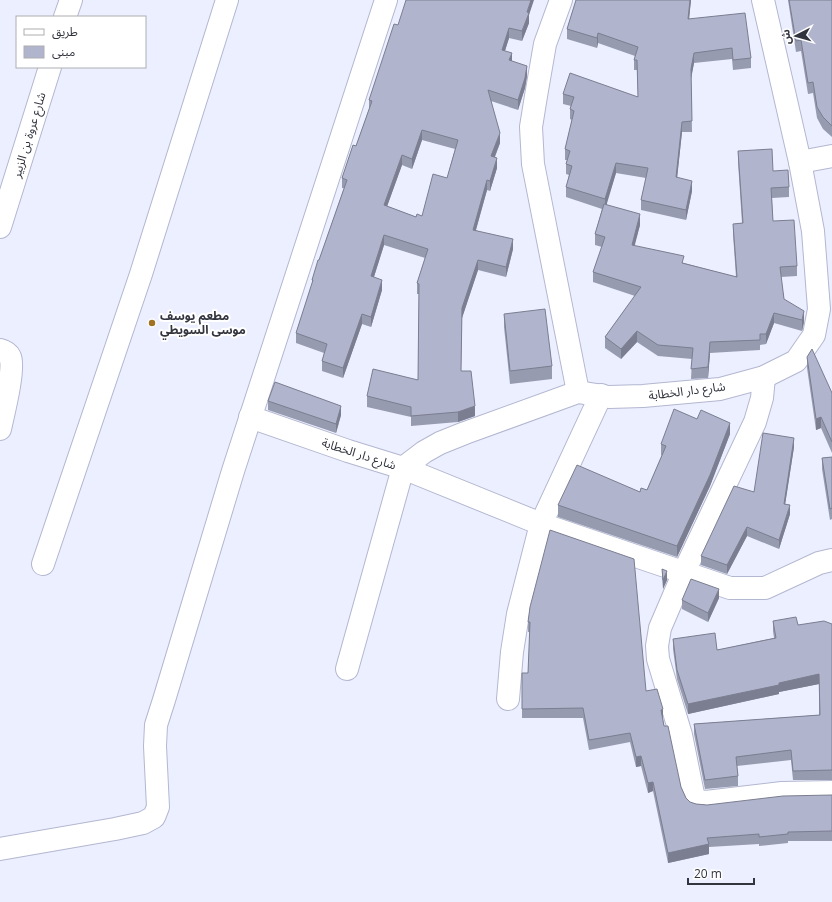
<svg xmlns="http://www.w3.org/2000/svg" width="832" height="902" font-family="'Open Sans','Noto Sans Arabic',sans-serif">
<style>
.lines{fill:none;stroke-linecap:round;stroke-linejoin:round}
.street-casing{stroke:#b3b7d0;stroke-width:24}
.street{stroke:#fff;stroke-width:22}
.wall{fill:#979bb0;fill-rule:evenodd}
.shaded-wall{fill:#7b7e90}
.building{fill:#b0b4cd;stroke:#7b7e90;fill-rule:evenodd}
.poi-dot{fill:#a07324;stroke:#fff;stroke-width:1.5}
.labels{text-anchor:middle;stroke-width:4;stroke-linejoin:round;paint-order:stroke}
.street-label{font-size:12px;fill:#32343e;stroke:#fff}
.poi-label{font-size:12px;font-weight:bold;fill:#32343e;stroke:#fff;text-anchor:start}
</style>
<rect width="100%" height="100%" fill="#ecefff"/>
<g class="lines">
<g class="street-casing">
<g id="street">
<polyline points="561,0 545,44 536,96 531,127 533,164 578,392"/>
<polyline points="65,17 71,0"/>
<polyline points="800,162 832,156"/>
<polyline points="0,227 50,67"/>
<path d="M 0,350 C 4,351 8,353 10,357 C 15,368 3,415 0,429"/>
<polyline points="764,377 762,398 755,422 684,572 660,628 657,646 658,659 681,735 693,794 697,801 706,802 782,793 832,792"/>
<polyline points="250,417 348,451 403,468 424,452 440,443 465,433 578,392 609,397 643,396 720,389 764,377 796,361 814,335 819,309 813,231 800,162 763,0"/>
<polyline points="43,564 141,274 227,0"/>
<polyline points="347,669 403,468 541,524 730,588 765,588 819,563 832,560"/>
<polyline points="508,699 512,652 518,614 541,524 601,395"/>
<polyline points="0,849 115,829 143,823 154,817 158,807 155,746 156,725 164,700 233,471 386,0"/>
</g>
</g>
<use href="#street" class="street"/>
</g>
<g class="wall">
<polygon points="576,0 691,0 689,19 751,58 751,68 733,70 732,59 694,63 691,78 692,132 682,132 677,178 692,191 686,220 641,210 641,200 646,178 616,173 606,204 640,225 634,246 684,263 736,277 733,234 733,224 742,223 738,162 738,151 773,171 789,187 789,197 772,198 773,221 797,266 797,276 781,277 784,299 804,322 802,331 774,323 766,344 760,345 760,350 710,353 708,378 691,379 692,359 658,356 637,342 621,359 605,348 605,337 635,296 593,282 593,272 602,247 595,245 595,234 602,209 566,197 566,187 569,175 566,174 566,164 567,160 565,160 565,149 572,120 570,119 570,109 571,106 563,104 563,94 638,97 637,70 634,70 634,60 635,56 598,43 597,48 567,39 567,29"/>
<polygon points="788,0 832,0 832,137 823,129 817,118 813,93 808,94 801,51 796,52"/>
<path d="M 529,15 L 529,23 L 522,41 L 509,38 L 505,51 L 512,61 L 527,76 L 525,88 L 518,110 L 491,101 L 500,143 L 495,157 L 497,168 L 490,191 L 487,190 L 476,230 L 513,249 L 506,277 L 478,270 L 462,318 L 461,371 L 475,416 L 458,422 L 411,426 L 411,417 L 367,407 L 367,396 L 418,380 L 419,294 L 417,294 L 417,283 L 425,258 L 384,245 L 374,277 L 382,290 L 371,327 L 362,324 L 343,378 L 322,371 L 322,361 L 324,353 L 296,343 L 296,333 L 312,284 L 312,280 L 344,188 L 342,188 L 342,178 L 356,146 L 369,109 L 369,100 L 398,25 ZM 422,140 L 455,149 L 447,178 L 422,216 L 416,217 L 387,206 L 402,165 L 412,169 Z"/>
<polygon points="504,314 552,366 552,379 510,384 504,327"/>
<polygon points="807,357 832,393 832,453 821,428 816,430 807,368"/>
<polygon points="268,401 341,415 336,433 268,410"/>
<polygon points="730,434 710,486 677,557 558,517 558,505 640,492 647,490 662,455 661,455 661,444"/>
<polygon points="794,447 785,504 790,514 779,549 747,536 727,574 701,565 701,556 754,492"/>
<polygon points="832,457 832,519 830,520 822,469 822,458"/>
<polygon points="662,569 667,580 663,589 662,578"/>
<polygon points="719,598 708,622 682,609 682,600"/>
<polygon points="530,607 646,691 663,719 664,726 681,787 686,798 690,802 696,804 707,805 832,795 832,841 788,841 788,843 759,846 759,844 709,847 709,854 668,863 653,791 648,793 641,766 636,767 630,742 589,750 583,718 522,718 522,673 528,673 530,632 528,632 528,622"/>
<polygon points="773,621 798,625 832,624 832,780 793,780 791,760 737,766 738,776 738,786 705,789 694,734 694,724 819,715 819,684 779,692 779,694 688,714 677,679 673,649 673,639 717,650 774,638 773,631"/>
</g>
<g class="shaded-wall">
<polygon points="531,0 534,0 529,15 529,23 522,41 522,31 527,12"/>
<polygon points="690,0 691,0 688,29 688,19"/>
<polygon points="509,28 509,38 502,60 502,50"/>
<polygon points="598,33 598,43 597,48 597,38"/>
<polygon points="512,53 512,64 509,60"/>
<polygon points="694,53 694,63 691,79 691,69"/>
<polygon points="527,66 527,76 525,88 518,110 518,100"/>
<polygon points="682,122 682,132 676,188 676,177"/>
<polygon points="422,130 422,140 412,169 412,159"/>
<polygon points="500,133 500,143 491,166 491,156"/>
<polygon points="402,155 402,165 384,215 384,205"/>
<polygon points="497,158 497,168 490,191 490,181"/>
<polygon points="616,163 616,173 605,210 605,199"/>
<polygon points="487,180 487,190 473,240 473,230"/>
<polygon points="692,181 692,191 686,220 686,210"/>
<polygon points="640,214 640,225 632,256 632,245"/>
<polygon points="384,235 384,245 371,286 371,276"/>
<polygon points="513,239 513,249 506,277 506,267"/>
<polygon points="478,260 478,270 462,318 462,308"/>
<polygon points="382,280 382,290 371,327 371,317"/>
<polygon points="804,311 804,322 802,331 802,320"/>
<polygon points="774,313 774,323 766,344 766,334"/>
<polygon points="362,314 362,324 343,378 343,368"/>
<polygon points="637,331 637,342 621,359 621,349"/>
<polygon points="710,342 710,353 708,378 708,367"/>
<polygon points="341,406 341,415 336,433 336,424"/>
<polygon points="475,406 475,416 458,422 458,412"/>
<polygon points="821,417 821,428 816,430 816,419"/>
<polygon points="730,423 730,434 710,486 677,557 677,546"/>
<polygon points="794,438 794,447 784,512 784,504"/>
<polygon points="790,505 790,514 779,549 779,540"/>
<polygon points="747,527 747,536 727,574 727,565"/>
<polygon points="667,571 667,580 663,589 663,580"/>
<polygon points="719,589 719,598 708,622 708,613"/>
<polygon points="819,674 819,684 779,692 779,694 688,714 688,704 779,683"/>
<polygon points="663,709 663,719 661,719 661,710"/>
<polygon points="641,756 641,766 636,767 636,757"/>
<polygon points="653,782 653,791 648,793 648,783"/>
<polygon points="709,844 709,854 668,863 668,853"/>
</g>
<g class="building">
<path d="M 406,0 L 531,0 L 527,12 L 529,13 L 522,31 L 509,28 L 502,50 L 512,53 L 509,60 L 527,66 L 525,78 L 518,100 L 488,90 L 500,133 L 491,156 L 497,158 L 490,181 L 487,180 L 473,230 L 513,239 L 506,267 L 478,260 L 462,308 L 461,371 L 471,371 L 475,406 L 458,412 L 411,416 L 411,407 L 367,396 L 373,369 L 418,380 L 419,284 L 417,283 L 428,249 L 384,235 L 371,276 L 382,280 L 371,317 L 362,314 L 343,368 L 322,361 L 327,344 L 296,333 L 313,280 L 312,280 L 318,260 L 319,260 L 347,180 L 342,178 L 353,145 L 356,146 L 372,101 L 369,100 L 394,24 L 398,25 ZM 422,130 L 458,140 L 447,178 L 433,174 L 422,216 L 417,214 L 416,217 L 384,205 L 402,155 L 412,159 Z"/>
<polygon points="576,0 690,0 688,19 745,13 751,58 733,60 732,48 694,53 691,69 692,121 682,122 676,177 692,181 686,210 641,200 648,168 616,163 605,199 566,187 572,166 566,164 570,151 565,149 574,111 570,109 574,97 563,94 570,73 638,97 637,60 634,60 638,47 598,33 597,38 567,29"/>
<polygon points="789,0 832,0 832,126 823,117 817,107 813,82 808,83 801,40 796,41"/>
<polygon points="772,149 773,171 788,170 789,187 771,188 773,221 794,220 797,266 780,267 784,299 804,311 802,320 774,313 766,334 760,334 760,340 710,342 708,367 691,369 693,348 658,345 637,331 621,349 605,337 641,287 593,272 605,237 595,234 604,204 640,214 632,245 684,256 682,263 737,277 733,224 743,223 738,151"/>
<polygon points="545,309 552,366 510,371 504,314"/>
<polygon points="812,349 832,393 832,442 821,417 816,419 807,357"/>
<polygon points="275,382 341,406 336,424 268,401"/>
<polygon points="674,409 697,419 701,410 730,423 710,475 677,546 558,505 577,465 640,492 641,488 647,490 666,446 661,444"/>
<polygon points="763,433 794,438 784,504 790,505 779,540 747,527 727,565 701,556 734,486 754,492"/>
<polygon points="832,457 832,508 830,509 822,458"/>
<polygon points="550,530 634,559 646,691 657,689 663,709 661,710 664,726 668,726 681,787 686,798 690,802 696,804 707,805 783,796 832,795 832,831 788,832 788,834 759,837 759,834 707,838 709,844 668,853 653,782 648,783 641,756 636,757 630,733 589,740 583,708 522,709 522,673 528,673 530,622 528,622 530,607"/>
<polygon points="662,569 667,571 663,580"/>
<polygon points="691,579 719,589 708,613 682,600"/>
<polygon points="796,617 798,625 824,621 832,624 832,770 793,771 791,750 736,757 738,776 705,780 694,724 820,715 819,674 779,683 779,685 688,704 677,670 673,639 715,633 717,650 776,638 773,621"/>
</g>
<circle class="poi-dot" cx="152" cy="323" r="4"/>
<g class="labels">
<g class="street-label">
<text transform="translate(29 135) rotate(-73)" y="4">شارع عروة بن الزبير</text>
<text transform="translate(687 391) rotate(-7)" y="4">شارع دار الخطابة</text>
<text transform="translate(359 454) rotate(18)" y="4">شارع دار الخطابة</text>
</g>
<g class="poi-label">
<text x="160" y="320">مطعم يوسف<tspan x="160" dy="14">موسى السويطي</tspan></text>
</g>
</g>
<rect x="16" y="16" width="130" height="52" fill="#ffffff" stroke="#adaeb2"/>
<rect x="24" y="29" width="20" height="6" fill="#ffffff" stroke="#adaeb2"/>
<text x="52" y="36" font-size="12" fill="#32343e">طريق</text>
<rect x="24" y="46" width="20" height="12" fill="#b0b4cd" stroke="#adaeb2"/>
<text x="52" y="56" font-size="12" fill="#32343e">مبنى</text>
<g transform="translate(796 36) rotate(264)" stroke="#ffffff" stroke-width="3" paint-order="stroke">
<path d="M0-3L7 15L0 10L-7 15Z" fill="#32343e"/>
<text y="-6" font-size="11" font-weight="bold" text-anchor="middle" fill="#32343e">ش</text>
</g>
<path d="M688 878v6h66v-6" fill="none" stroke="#32343e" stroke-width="2"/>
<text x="694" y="878" font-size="12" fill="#32343e" stroke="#ffffff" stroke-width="3" paint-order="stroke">20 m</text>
</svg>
